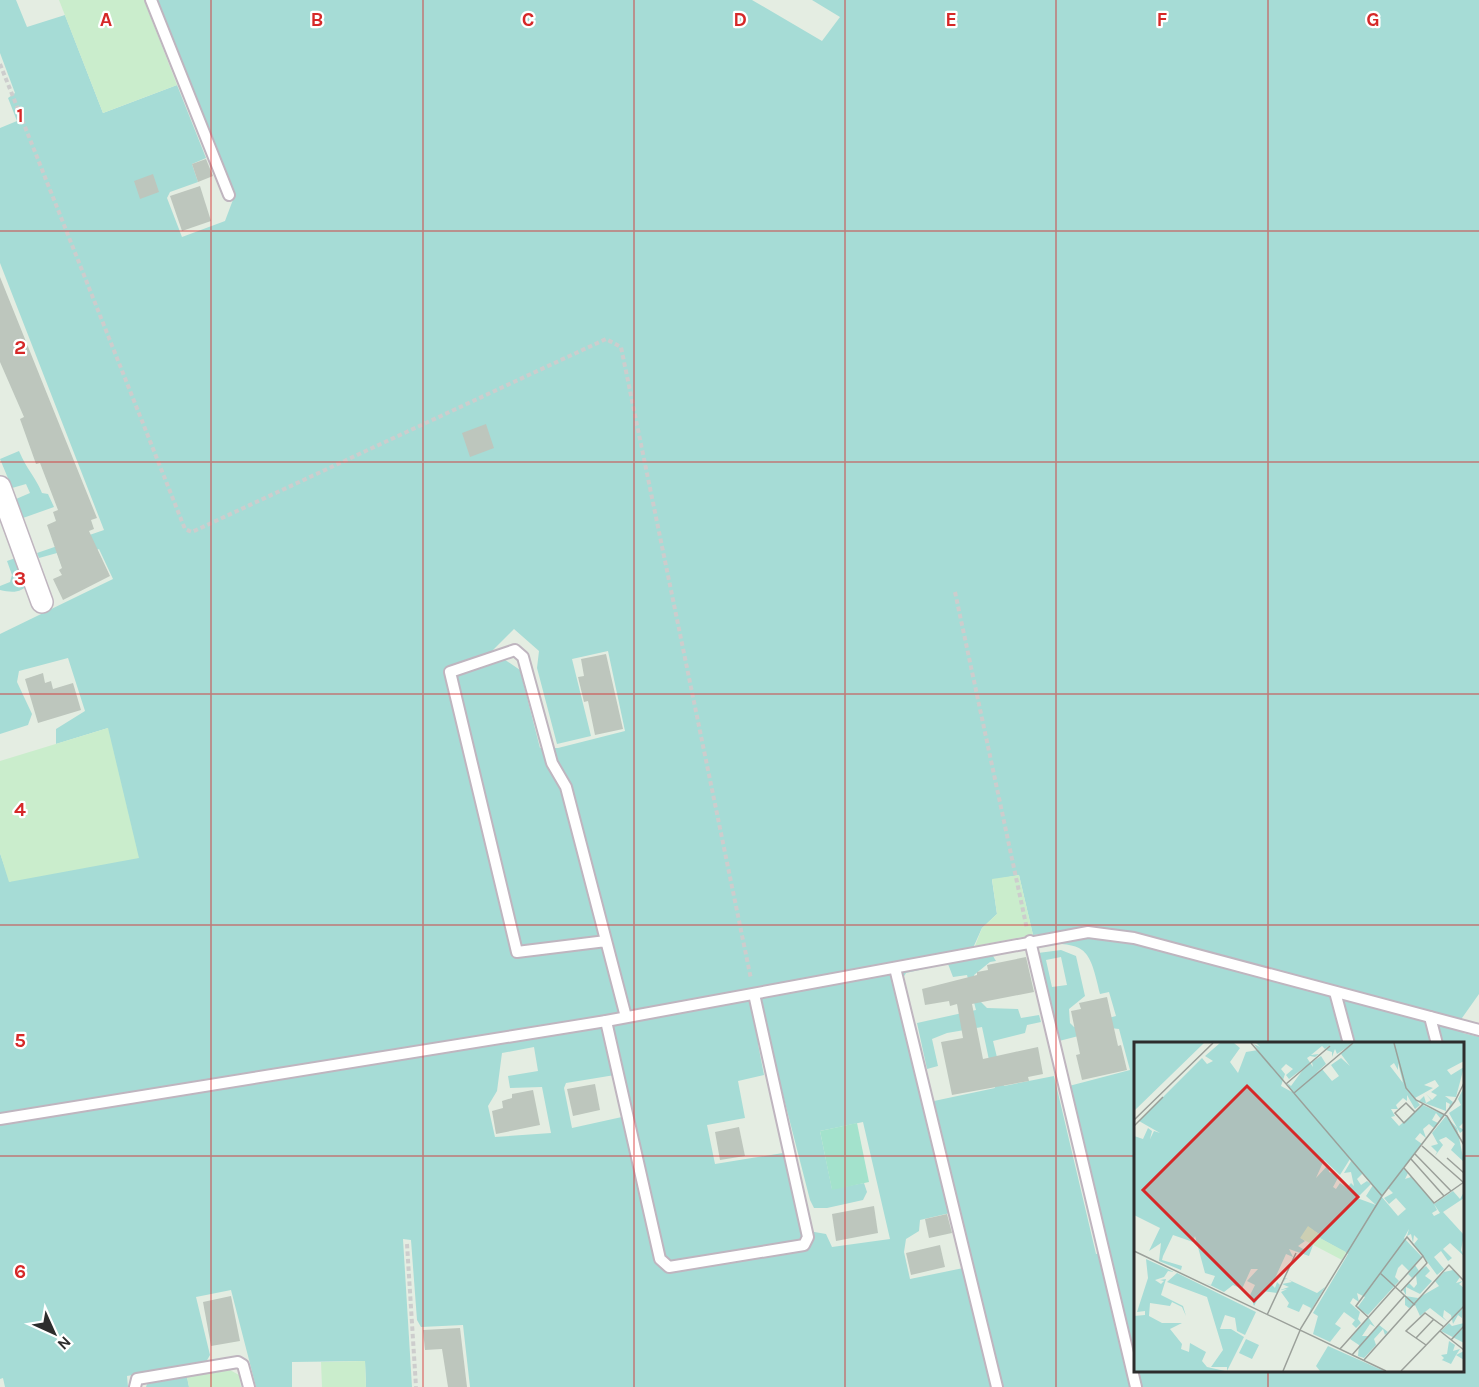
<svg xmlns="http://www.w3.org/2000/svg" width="1479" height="1387" font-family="Karla,sans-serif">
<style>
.green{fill:#a6dcd6;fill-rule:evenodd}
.sand{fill:#caedcc}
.pitch{fill:#a3e2cc}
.building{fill:#bdc6bd}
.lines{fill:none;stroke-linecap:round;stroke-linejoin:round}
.service-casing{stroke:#bfb5bf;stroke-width:14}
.minor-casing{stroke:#bfb5bf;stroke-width:24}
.path{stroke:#cdcdcd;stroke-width:4;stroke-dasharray:4.5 3;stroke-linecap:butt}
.service{stroke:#fff;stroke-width:10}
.minor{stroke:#fff;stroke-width:21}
.grid{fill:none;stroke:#d62828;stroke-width:1.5;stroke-opacity:0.55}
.inset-road{fill:none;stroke:#9ba09a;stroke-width:1.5}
.view{fill:#d62828;fill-opacity:0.15;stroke:#d62828;stroke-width:3}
.inset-edge{fill:none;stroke:#2d2d2d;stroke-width:3}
.grid-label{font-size:20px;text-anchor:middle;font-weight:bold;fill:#d62828;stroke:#fff;stroke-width:4.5;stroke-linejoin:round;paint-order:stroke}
</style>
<rect width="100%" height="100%" fill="#e4ede2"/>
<g class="green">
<path d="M 0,0 L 16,0 L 27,27 L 65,15 L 103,113 L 177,85 L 206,158 L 192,164 L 198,182 L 170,192 L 167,198 L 182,237 L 225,221 L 234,197 L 158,0 L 752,0 L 822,41 L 840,17 L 812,0 L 1479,0 L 1479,994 L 1462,1018 L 1463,1033 L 1479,1037 L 1479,1387 L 470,1387 L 463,1325 L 421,1327 L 417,1320 L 411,1240 L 403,1239 L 412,1387 L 366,1387 L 365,1361 L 292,1362 L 292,1387 L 256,1387 L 231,1290 L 196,1297 L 210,1355 L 206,1362 L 127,1376 L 128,1387 L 5,1387 L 3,1378 L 0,1379 L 0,853 L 10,882 L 108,728 L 56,744 L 56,729 L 85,711 L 68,658 L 19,671 L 17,682 L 32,714 L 28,725 L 0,734 L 0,634 L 113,579 L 99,549 L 61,564 L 57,553 L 39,558 L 37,553 L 104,530 L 0,263 L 0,128 L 17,121 L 8,98 L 15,93 L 0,53 ZM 514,629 L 539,651 L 537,668 L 557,744 L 591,736 L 572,659 L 608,651 L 625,731 L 558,748 L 540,748 L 520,670 L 492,651 ZM 1019,875 L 1033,935 L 1079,930 L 1037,944 C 1086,943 1089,946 1100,994 L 1109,992 L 1116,1016 L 1074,1027 L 1070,1023 L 1069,1009 L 1085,996 L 1076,956 L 1061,950 L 1038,953 L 1059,1041 L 1110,1028 L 1119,1029 L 1130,1070 L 1069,1086 L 1103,1253 L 1096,1254 L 1054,1076 L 1004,1086 L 993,1041 L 1025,1033 L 1027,1025 L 1041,1022 L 1039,1015 L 1021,1018 L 1018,1009 L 987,1008 L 980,1001 L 974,975 L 990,962 L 996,961 L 993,956 L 948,964 L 953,977 L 967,975 L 976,1010 L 917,1023 L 927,1069 L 938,1066 L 932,1039 L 947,1033 L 982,1027 L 995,1088 L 934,1101 L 973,1266 L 910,1279 L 904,1252 L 906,1239 L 919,1231 L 920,1220 L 950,1213 L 897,988 L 906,973 L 968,959 L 982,928 L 997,914 L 992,880 ZM 1061,957 L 1067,985 L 1052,987 L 1046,960 ZM 758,1044 L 771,1048 L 810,1200 L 814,1208 L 827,1208 L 863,1200 L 867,1192 L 864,1183 L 832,1189 L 820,1131 L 863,1122 L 890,1239 L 832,1247 L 826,1234 L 803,1230 L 783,1153 L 715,1164 L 707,1125 L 745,1118 L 738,1081 L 764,1075 ZM 1136,1044 L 1462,1044 L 1462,1370 L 1136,1370 ZM 534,1047 L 538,1071 L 508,1076 L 510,1088 L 542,1087 L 551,1133 L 495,1137 L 488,1106 L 497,1091 L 502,1053 ZM 621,1074 L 631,1115 L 572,1128 L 564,1088 L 566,1083 Z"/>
<path d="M 19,451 C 27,470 35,476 42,493 L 48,494 L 54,507 L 23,518 L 16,499 L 30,493 L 26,484 L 12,488 L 0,459 Z"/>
<path d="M 21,556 L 30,583 C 21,593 13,593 0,590 L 0,586 L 10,582 L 12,575 L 7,561 Z"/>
<polygon points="187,1377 189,1387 146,1387 147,1384"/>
</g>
<g class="sand">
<polygon points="59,0 144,0 177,85 103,113"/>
<polygon points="108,728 139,858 9,882 0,853 0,761"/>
<polygon points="1019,875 1033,935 975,946 982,928 997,914 992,879"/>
<polygon points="365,1361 366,1387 322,1387 321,1362"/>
<polygon points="230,1370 239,1375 241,1387 189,1387 187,1377"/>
</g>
<polygon class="pitch" points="857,1123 869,1182 832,1190 820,1131"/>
<g class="building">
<polygon points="206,159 213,176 198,182 192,164"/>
<polygon points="153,174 159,192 140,199 134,181"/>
<polygon points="200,186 211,221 182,231 170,196"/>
<polygon points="0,277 97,518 91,520 94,529 89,531 110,576 63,600 53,579 62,575 59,570 62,568 47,525 56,521 53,512 58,510 40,463 36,464 20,419 24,417 0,362"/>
<polygon points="486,424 494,448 470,457 462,433"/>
<polygon points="606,654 623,729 595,735 588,701 584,702 578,677 584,676 581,659"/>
<polygon points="43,673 45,683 51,681 53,689 73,683 81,710 38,723 25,679"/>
<polygon points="1026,957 1034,992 972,1004 983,1059 1038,1047 1043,1074 1028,1077 1029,1081 952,1095 941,1042 963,1038 957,1004 950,1006 949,1001 925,1005 922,989 977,975 977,972 988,970 987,965"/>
<polygon points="1107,997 1118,1046 1121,1045 1127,1070 1082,1080 1076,1055 1080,1054 1071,1011 1081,1009 1079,1003"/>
<polygon points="595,1084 600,1110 573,1116 567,1089"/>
<polygon points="533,1090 540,1125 496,1134 492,1111 503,1108 502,1101 512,1098 512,1094"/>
<polygon points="739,1127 745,1156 720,1160 715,1132"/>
<polygon points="874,1206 878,1233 836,1241 832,1214"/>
<polygon points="947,1214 952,1233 929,1238 925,1219"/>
<polygon points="940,1245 945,1267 911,1275 906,1253"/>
<polygon points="231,1296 240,1341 211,1346 203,1302"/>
<polygon points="460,1328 467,1387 448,1387 442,1349 425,1350 423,1330"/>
</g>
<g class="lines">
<g class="service-casing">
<g id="service">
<polyline points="151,0 229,195"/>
<polyline points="606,941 517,952 450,672 515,650 523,657 552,763 566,787 626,1017"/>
<polyline points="1030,941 1136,1387"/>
<polyline points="895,968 997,1387"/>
<polyline points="1335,992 1349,1044"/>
<polyline points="1430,1017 1437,1044"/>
<polyline points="606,1021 660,1259 669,1267 804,1245 808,1237 754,994"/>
<polyline points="0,1119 606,1021 1088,932 1134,938 1479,1030"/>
<polyline points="135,1387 137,1379 238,1362 243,1365 249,1387"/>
</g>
</g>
<g class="minor-casing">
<polyline id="minor" points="0,487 42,602"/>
</g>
<g class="path">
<polyline points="0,64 185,529 192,532 606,339 621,347 751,979"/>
<polyline points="955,592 1027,929"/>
<polyline points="407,1244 416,1387"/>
</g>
<use href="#service" class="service"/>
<use href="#minor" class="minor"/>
</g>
<path class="grid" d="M 211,0 L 211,1387M 423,0 L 423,1387M 634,0 L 634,1387M 845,0 L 845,1387M 1056,0 L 1056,1387M 1268,0 L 1268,1044M 0,231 L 1479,231M 0,462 L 1479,462M 0,694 L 1479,694M 0,925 L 1479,925M 0,1156 L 1136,1156M 1462,1156 L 1479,1156M 1268,1370 L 1268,1387"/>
<g transform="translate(1134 1042)">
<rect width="330" height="330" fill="#e4ede2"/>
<path d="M 0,1 L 70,1 L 0,69 ZM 86,1 L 100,1 L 106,6 L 96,20 L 104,31 L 112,10 L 124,8 L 120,2 L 126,5 L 122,1 L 330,1 L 330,19 L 313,28 L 317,33 L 330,25 L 322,55 L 311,54 L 319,60 L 314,68 L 316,62 L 312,60 L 312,69 L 285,59 L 290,54 L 292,61 L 297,58 L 292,52 L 298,58 L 303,53 L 297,50 L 305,44 L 301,38 L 290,43 L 299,46 L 281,56 L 269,41 L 264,21 L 264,28 L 260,21 L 256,24 L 286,63 L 281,67 L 273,53 L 273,59 L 269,56 L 262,63 L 264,67 L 257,67 L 261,74 L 257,75 L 265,84 L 289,63 L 310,73 L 307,77 L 302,71 L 298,78 L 304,81 L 300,86 L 295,82 L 289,87 L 292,96 L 286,91 L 281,97 L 288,102 L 269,126 L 274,131 L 271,137 L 277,135 L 299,160 L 303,168 L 298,171 L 300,174 L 306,171 L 300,162 L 319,149 L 326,157 L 330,150 L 330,156 L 309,170 L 330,193 L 327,208 L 330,214 L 316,201 L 309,207 L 318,216 L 314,219 L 307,209 L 300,215 L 310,227 L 303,233 L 280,202 L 284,197 L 280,193 L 279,201 L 277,192 L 273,194 L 275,187 L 270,196 L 288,215 L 275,229 L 268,222 L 264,226 L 261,235 L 265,239 L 234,273 L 223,266 L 231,255 L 223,251 L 225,260 L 219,256 L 216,261 L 226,270 L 224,277 L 227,281 L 222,286 L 218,282 L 221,278 L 210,270 L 201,282 L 207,286 L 196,300 L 179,292 L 184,274 L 179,271 L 214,212 L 184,195 L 185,192 L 174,185 L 167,196 L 171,199 L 164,204 L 169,207 L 179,203 L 175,214 L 155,207 L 159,215 L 152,212 L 138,243 L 141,246 L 143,240 L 146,243 L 143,251 L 128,249 L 120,264 L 116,253 L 121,243 L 113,239 L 124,227 L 117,227 L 108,247 L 99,243 L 90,250 L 72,241 L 77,243 L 81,234 L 71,231 L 61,194 L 59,200 L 39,193 L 29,214 L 28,218 L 48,224 L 47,228 L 25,219 L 27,201 L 15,209 L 26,186 L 0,173 L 0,94 L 9,97 L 14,86 L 18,89 L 16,97 L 20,89 L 26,91 L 5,79 L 68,16 L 73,22 L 79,19 L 71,14 ZM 196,3 L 192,8 L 198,10 L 198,15 L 201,7 L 203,12 L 212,6 L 207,12 L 216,24 L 207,16 L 197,23 L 205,34 L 198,39 L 188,27 L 182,31 L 192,22 L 187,14 L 178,20 L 179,25 L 173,16 L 176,14 L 181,15 L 185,12 L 177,13 L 188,4 L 191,7 ZM 152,22 L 159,27 L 152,33 L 155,37 L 171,25 L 157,44 L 153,41 L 158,50 L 147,44 L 151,32 L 147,27 ZM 216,117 L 217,119 L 210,131 L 217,130 L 220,144 L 217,141 L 213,146 L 206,141 L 202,147 L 199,145 L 205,134 L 195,130 L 194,123 L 182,136 L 190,118 L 206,133 ZM 229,131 L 239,143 L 232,154 L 242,163 L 223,156 L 237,142 L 233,139 L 227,143 L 223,137 ZM 254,146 L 259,151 L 250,156 L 255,162 L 262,156 L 272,167 L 264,174 L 247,154 ZM 330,45 L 330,80 L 325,85 L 330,88 L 326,91 L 315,71 L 327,63 L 324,57 ZM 312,74 L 323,86 L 330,120 L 317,108 L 321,102 L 312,95 L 305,98 L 309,103 L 301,114 L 303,110 L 297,104 L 304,102 L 298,91 ZM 12,217 L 40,230 L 34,229 L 30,235 L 21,238 L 27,242 L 30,239 L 26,238 L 32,237 L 27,253 L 49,264 L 52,274 L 48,265 L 38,260 L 36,264 L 16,261 L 15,274 L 28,281 L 48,281 L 36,287 L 48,302 L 47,307 L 55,310 L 56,301 L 72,310 L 68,319 L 73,325 L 91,329 L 0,329 L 0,274 L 11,273 L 11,269 L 3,270 L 14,236 ZM 281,223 L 285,229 L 292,224 L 296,229 L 291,234 L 298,239 L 286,252 L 272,245 L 272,253 L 269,248 L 275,241 L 280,246 L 283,242 L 282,233 L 278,236 L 274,232 ZM 319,228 L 326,235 L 322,241 L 329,239 L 325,242 L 330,246 L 328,276 L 324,273 L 319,282 L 317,273 L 310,268 L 309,275 L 314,280 L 296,266 L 286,274 L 281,263 L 275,266 L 271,263 L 271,254 L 284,256 L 305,244 L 301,239 L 310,230 ZM 43,231 L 122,270 L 111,293 L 103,289 L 101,276 L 91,273 L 86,287 L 97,287 L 110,295 L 93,329 L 93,325 L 77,325 L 89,308 L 73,255 L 33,240 ZM 151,236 L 183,251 L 191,245 L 175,272 L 177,266 L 169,262 L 165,270 L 153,265 L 155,261 L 147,250 L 153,247 L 146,248 L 155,245 L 148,242 L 158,240 L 152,236 L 150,240 ZM 234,275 L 241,285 L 236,282 L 228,294 L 235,294 L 245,283 L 254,290 L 251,293 L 249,287 L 240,297 L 242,303 L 230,316 L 224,314 L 225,303 L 216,297 ZM 315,281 L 318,284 L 330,281 L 330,301 L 307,289 ZM 112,297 L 125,303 L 118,317 L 105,311 ZM 315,299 L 321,303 L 319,309 L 326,307 L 322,313 L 330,309 L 330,318 L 322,313 L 317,322 L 308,318 L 301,325 L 310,316 L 307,313 L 313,312 ZM 194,304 L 250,329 L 186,329 L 182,324 Z" fill="#a6dcd6" fill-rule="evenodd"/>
<path d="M 174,184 L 185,192 L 184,195 L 212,210 L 208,218 L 166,196 Z" fill="#caedcc"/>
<path class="inset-road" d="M 117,1 L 248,154M 260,1 L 272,46 L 282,58 L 313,74 L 330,103M 152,42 L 196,4M 160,51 L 219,1M 281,70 L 272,61 L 261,71 L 270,81 L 289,62M 0,78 L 79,1M 0,84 L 29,55M 288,104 L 329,140M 281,112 L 317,149M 313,116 L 330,131M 277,117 L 310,154M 270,126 L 300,161 L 330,140M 0,209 L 252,329M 246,231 L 281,263M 267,249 L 293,221 L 289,214M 133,273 L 162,211M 306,289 L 330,308M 282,296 L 300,277M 317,298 L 330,284M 292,303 L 272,289 L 291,271 L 310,285M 206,307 L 289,214 L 273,195 L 222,264 L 234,275M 218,313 L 271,253M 230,318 L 315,223 L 330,239M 149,329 L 167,286 L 248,154 L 321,59 L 330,41M 267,329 L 330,264"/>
<path class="view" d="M 113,44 L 224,155 L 120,259 L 9,148 Z"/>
<rect width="330" height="330" class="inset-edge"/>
</g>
<g class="grid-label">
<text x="106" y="26">A</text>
<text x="317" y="26">B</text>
<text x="528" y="26">C</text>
<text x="740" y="26">D</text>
<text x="951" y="26">E</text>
<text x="1162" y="26">F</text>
<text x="1373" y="26">G</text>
<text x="20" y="122">1</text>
<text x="20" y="354">2</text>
<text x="20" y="585">3</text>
<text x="20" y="816">4</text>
<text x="20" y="1047">5</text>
<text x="20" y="1278">6</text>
</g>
<g transform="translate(54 1333) rotate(135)" stroke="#ffffff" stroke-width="4.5" paint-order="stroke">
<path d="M0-4.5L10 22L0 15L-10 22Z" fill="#2d2d2d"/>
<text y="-9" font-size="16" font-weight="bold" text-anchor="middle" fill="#2d2d2d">N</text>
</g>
</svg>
